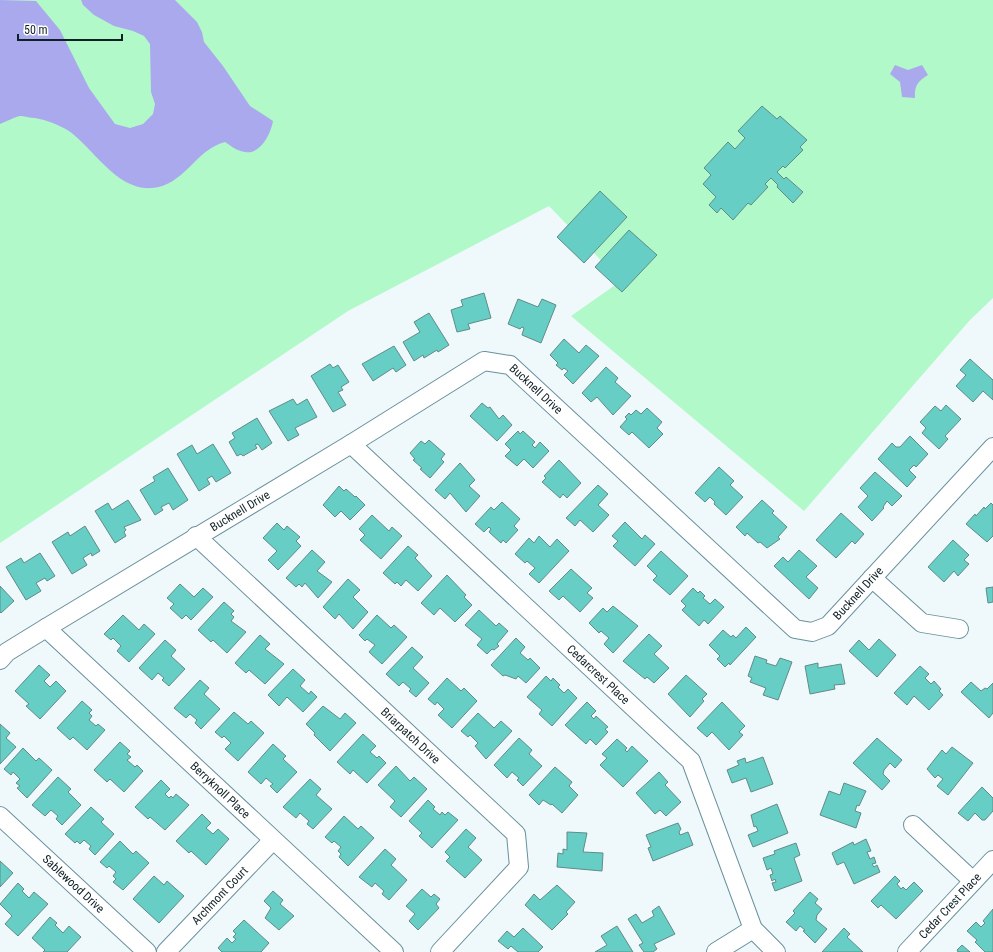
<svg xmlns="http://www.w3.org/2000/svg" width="993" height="952" font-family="'Roboto Condensed',sans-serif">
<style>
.green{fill:#b2f9c9}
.water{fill:#aba9ed}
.building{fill:#66cec5;stroke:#608c87}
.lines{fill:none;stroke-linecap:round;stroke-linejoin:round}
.minor-casing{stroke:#68919e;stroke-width:20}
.minor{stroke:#fff;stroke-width:18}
.labels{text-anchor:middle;stroke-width:3.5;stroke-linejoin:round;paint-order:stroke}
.street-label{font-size:12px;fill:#102126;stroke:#fff}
</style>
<rect width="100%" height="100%" fill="#eff8fb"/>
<polygon class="green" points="0,0 993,0 993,298 970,320 804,511 571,316 621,281 549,206 348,311 0,543"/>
<g class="water">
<path d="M 0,0 L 36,1 L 60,30 L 89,88 L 115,124 L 130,128 L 143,124 L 153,114 L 155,104 L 151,92 L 150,44 L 144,36 L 133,31 L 114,26 L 94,15 L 83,5 L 81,0 L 175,0 L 197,22 L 202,32 L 204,42 L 223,66 L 250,106 L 273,121 C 271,134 260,155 245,152 C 237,151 231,146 225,142 C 196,149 184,186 152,188 C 117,191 94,149 69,131 C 59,125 47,120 35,118 C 30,118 24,116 20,116 C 14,117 6,122 0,124 Z"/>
<path d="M 895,65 L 908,70 L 922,65 L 928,75 C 918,81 914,86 915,98 L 902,97 L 900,82 L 890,74 Z"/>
</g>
<g class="building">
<polygon points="762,106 777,119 780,116 807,140 800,147 803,150 785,168 783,166 777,172 784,179 786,177 803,192 793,203 777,187 778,185 771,178 765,184 768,187 751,205 748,203 733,220 721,208 717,213 709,205 716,197 703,184 711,175 704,168 728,142 735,149 745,138 738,131"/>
<polygon points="600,191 627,217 584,263 557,237"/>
<polygon points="629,230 657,255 622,292 595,267"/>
<polygon points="484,293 491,318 468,324 470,329 457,332 451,310 463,306 461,300"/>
<polygon points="518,299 538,307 542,299 556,305 541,343 522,335 524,328 522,327 520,329 508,324"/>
<polygon points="429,313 449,345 438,352 437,350 424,358 423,355 414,361 403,342 420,332 414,322"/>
<polygon points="564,339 579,353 586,345 599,356 573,384 564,375 568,371 564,368 562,370 556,365 558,363 550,355"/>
<polygon points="394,346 406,365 396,372 393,368 373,381 362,364"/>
<polygon points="970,359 993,380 993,400 983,391 973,402 956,386 966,375 960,370"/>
<polygon points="330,364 333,368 338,365 349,382 341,387 343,390 338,392 346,405 333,412 311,376"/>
<polygon points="606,367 618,378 615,382 631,396 613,415 597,397 591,402 582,393"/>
<polygon points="293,399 297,405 307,399 317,417 295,428 299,435 288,441 269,411"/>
<polygon points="482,403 488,408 490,407 499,419 503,415 512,425 497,441 470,416"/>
<polygon points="946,405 961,419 945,436 948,439 939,449 922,433 926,428 920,422 935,406 941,411"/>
<polygon points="647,408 662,422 657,428 663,434 649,448 632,432 629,435 620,427 627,419 625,417 629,413 631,415 636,410 641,414"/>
<polygon points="257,418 272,443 262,450 258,444 255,445 257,448 243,456 241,454 237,456 229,442 235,438 232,433"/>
<polygon points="518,431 520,434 523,431 535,442 532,445 535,448 540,442 549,451 533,468 524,459 517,466 505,456 511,450 505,444"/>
<polygon points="910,436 928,454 916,467 914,465 909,470 916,477 907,487 878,459 892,443 896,447 900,447"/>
<polygon points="429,440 445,454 441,459 444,462 430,478 420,469 422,468 413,460 415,459 410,453 421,441 425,444"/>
<polygon points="213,444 231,473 216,482 212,476 207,479 210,484 199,491 177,454 192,445 197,454"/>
<polygon points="559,460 581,483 567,498 563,494 560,498 542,482 546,478 544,476"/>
<polygon points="460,463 475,480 469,486 480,496 466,512 450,493 445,499 435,490"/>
<polygon points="719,467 734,481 730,485 743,497 726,515 714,504 715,502 710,497 705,502 695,493"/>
<polygon points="168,468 188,500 173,510 169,503 161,507 163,510 155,515 140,490 155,481 153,477"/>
<polygon points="875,472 902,496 892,506 887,501 883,507 884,508 872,521 858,507 868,496 860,488"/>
<polygon points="598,485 608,494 598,505 609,515 593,532 580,520 575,526 566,518"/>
<polygon points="339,486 344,491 346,489 355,497 356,496 365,505 350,520 341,511 335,517 323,505"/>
<polygon points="128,500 141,520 124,527 126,530 124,532 126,536 115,543 95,511 108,503 112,510"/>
<polygon points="762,500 774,511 772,513 787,527 778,537 780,539 767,548 760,542 758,543 747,533 745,536 736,527"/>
<polygon points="502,502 520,519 514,526 518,530 506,543 503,540 501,543 489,532 491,529 489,527 484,532 475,524 491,507 494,510"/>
<polygon points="991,503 993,505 993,536 987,542 966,524 975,514 976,516 984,507 985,509"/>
<polygon points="841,513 864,534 855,544 852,541 836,558 816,540"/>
<polygon points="372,515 389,531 392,527 402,536 381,559 360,540 365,535 359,529"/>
<polygon points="625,522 642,539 645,535 655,544 635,566 613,546 618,541 612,536"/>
<polygon points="277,523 284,530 287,526 300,537 296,541 301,546 278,570 268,560 277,551 263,538"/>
<polygon points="85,526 100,551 92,556 91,553 83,558 87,565 72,574 52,542 68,532 70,536"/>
<polygon points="539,536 550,547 557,539 569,551 539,583 529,574 535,568 527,561 525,563 515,554 529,538 534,543"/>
<polygon points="953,540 969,555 964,560 969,564 958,576 954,571 944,582 928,567"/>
<polygon points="408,546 418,555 415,558 432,576 418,591 406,580 401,586 397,582 395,584 383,573"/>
<polygon points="312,550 325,562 317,571 332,582 318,598 305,583 302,587 299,584 296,587 286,578"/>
<polygon points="799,550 817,566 806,577 818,588 809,599 774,566 783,557 788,562"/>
<polygon points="661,551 688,576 670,595 653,580 657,576 647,566"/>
<polygon points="40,553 55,576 47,581 45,578 36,583 41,591 26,600 6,567 21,558 24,563"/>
<polygon points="571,569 592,588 587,593 593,598 580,612 563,596 559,600 549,591"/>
<polygon points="447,575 466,595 464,597 472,605 455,622 440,608 434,615 421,603"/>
<polygon points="348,579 360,590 353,597 368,612 353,629 339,614 335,619 323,607"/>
<polygon points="180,584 194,597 203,588 213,597 191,620 186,615 182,619 170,608 174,604 167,598"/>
<polygon points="0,586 14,601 1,613 0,612"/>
<polygon points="993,587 993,602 988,603 986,588"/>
<polygon points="693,588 698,593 700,591 705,596 703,598 710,604 715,599 724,607 708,624 704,620 699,626 682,610 686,606 681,601"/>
<polygon points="224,602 234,611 231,614 234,617 231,621 246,632 227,653 213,640 211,642 198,630"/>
<polygon points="613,606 638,626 613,653 604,644 609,638 601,631 599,633 589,623 603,608 607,612"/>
<polygon points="479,610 496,626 499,623 508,631 497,644 499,646 494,650 492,649 487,654 477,645 482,639 465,625"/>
<polygon points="123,615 139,630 144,624 155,634 129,662 117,651 121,646 113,638 111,640 104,634"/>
<polygon points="377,615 391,628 394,625 407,637 382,664 369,652 375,645 367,639 365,641 359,635"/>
<polygon points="746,627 756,637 730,665 729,663 725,667 717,659 720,656 709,645 723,630 731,637 733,635 736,638"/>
<polygon points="649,634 662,646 654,654 669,668 654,683 647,677 645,679 623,661"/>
<polygon points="260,635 270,644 265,649 284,664 265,684 249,670 246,673 235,663"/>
<polygon points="516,638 525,647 520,653 528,660 530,658 540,668 526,683 518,676 516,679 505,675 503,676 491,665"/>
<polygon points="879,639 896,655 877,677 849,651 859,640 869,650"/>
<polygon points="165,640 176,650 171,656 185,669 169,686 162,680 164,678 158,673 152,680 139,668"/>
<polygon points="412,647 423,657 413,668 429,683 416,697 409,691 411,689 403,682 399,686 386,674"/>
<polygon points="755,656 767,660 766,663 776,666 780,658 792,662 778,700 763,695 766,688 750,682 752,678 748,676"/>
<polygon points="818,663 818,668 841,664 845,684 834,685 835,689 810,694 805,666"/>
<polygon points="39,665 50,675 44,681 50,687 56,681 66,691 40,719 26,706 29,704 15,691"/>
<polygon points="920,666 929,674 925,678 931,684 934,681 941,689 939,691 943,695 929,710 914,696 907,705 894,693"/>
<polygon points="293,669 305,680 300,686 309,694 311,691 317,697 303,712 287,697 279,706 268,695"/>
<polygon points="686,675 707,694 702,699 704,701 690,717 668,694"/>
<polygon points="546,676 551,681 553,678 560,685 558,687 564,693 568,689 577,698 552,726 539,714 542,710 527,697"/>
<polygon points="447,678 461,691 464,688 477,701 452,728 438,715 444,709 437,702 435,705 428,699"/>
<polygon points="200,680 209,688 204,694 220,709 201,729 195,723 197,720 190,714 186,718 174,708"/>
<polygon points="971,682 981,691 985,688 987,689 993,683 993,713 989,718 961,692"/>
<polygon points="82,701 92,710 89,713 92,716 89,720 96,726 98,724 105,730 87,750 73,737 70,740 57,728"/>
<polygon points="587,702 596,711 591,716 594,719 596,716 608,727 605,729 608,732 596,745 590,739 586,744 565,725"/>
<polygon points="722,702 745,726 739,732 743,735 729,750 712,732 707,737 697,728"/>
<polygon points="323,706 340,719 345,713 356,723 330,751 314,735 315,733 306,724"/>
<polygon points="234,712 248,724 251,721 264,733 238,761 225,749 231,743 224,736 222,738 215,732"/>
<polygon points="478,713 494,728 501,721 512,731 486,759 475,746 478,743 470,735 468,737 461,731"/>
<polygon points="0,724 10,733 6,738 16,747 0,764"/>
<polygon points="363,734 376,746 370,752 377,758 379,756 386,763 367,783 353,770 350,774 337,762"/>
<polygon points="519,738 532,750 529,754 542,766 523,786 517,780 519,778 512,772 507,778 494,765"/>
<polygon points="877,738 902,760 895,768 890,763 884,770 883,774 890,781 882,790 853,763"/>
<polygon points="617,739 627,748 625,750 627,752 632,746 648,761 623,787 600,765 607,758 602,754"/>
<polygon points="120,742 130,751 127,754 131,757 127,760 135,767 137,765 143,771 124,792 110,779 107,782 94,770"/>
<polygon points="273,744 286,756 283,759 297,772 277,793 270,786 273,784 266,778 261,784 248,772"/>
<polygon points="952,747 973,763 948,795 937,786 943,779 938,775 935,778 927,769 942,750 946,754"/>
<polygon points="23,748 36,761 39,758 52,770 27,798 17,788 20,786 16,783 20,779 13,772 11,775 4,769"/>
<polygon points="763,757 773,784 751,792 746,778 732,783 727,770 739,765 737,761 745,758 746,763"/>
<polygon points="396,766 410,781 414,777 427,789 401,817 390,807 395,801 378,785"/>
<polygon points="555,767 572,782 569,786 578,795 562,813 552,804 551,805 543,800 539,805 529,795"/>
<polygon points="659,772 668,782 665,785 681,802 666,816 660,810 655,814 636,793"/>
<polygon points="58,777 71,789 68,792 81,805 62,825 56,819 58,816 51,810 45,816 32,805"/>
<polygon points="310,779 321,789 316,795 332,809 313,829 307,824 309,821 300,813 296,818 283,807"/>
<polygon points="161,780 170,789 165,794 169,798 171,796 173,798 176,794 189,805 165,830 150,817 148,819 135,807"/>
<polygon points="844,783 866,791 859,806 857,805 855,811 861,813 856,828 820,815 829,791 840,795"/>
<polygon points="982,787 993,798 993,811 985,820 982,820 975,813 968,821 958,813"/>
<polygon points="428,800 435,807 433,809 440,815 442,812 445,815 448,812 458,820 432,848 419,836 422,833 409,821"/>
<polygon points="777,804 788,833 753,847 748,835 758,831 756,826 754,827 751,815"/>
<polygon points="91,807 104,819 101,822 114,834 95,855 89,849 91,846 84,840 80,844 77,841 75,843 65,834"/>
<polygon points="202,814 211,823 206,828 213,834 218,829 229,839 206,865 191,851 189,853 176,841"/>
<polygon points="344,816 358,829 361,826 374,838 348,866 339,857 341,854 338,851 341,847 334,841 332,843 325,837"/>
<polygon points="678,823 681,829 679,832 680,835 688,832 693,845 653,861 648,848 651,847 646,835"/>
<polygon points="466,829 476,838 468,847 482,860 465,878 446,861 450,857 445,852"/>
<polygon points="567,832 587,833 583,852 603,853 602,871 557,867 558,853 563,854 563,849 567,850"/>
<polygon points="866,839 871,851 867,852 870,859 874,857 876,863 872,864 874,867 877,865 880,872 854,884 844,862 837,865 832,853 853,842 854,845"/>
<polygon points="120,841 133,854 136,851 149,863 123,890 113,882 116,879 113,876 116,872 109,866 107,868 100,862"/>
<polygon points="796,843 800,855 794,858 802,881 775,891 772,883 776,882 775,879 772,881 770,875 773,874 771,868 767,870 763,858 775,854 774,851"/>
<polygon points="385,849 396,859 391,865 407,880 389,900 382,894 384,891 375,883 372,887 359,877"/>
<polygon points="0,861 13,873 0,887"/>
<polygon points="154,876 164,885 167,881 184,896 159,923 133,899"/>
<polygon points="895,876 900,881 897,884 901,889 903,887 906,890 914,882 923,891 896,919 881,905 878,908 871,901"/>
<polygon points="18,883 24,889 22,891 29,898 34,892 48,904 18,936 5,924 12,916 0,904"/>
<polygon points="557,885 575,902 566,912 568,914 552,930 525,905 534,894 540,900"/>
<polygon points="422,889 431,897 434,894 440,899 436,904 439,908 418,930 409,921 415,914 406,906"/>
<polygon points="273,891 283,900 280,904 294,916 279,930 265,918 271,908 264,901"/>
<polygon points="810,892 818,899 815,903 822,909 817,915 816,920 827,929 815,943 803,931 805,930 800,926 796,931 786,922 795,913 793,911"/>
<polygon points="659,906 675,934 654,944 657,949 653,952 644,952 639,945 643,943 628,919 636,914 642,923 654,916 652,911"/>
<polygon points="993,909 993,952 985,952 975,942 977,940 967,931 976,922 981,927 985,923 983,921"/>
<polygon points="50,917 57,923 55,925 63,933 69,926 81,937 67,952 43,952 45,950 32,938"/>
<polygon points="244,920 269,943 261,952 222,952 218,948 227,938 232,943 236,939 233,937 236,934 233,931"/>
<polygon points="617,926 633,952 595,952 607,945 601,936"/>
<polygon points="523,928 543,947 538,952 518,952 511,946 508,949 498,941 507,931 514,937"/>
<polygon points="844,928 850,934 847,937 863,952 822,952"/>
<polygon points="962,945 970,952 958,952 957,950"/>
</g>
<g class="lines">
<g class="minor-casing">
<g id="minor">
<path id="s1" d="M 351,444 L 691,761 L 753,929 L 776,952"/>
<path id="s2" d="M 196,536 L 516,834 L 519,867 L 440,952"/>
<polyline points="872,578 922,623 959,629"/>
<path id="s3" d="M 46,628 L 394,952"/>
<path id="s4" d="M 0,660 L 7,652 L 46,628 L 351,444 L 484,361 L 510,365 L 795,629 L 812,632 L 828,626 L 993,447"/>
<path id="s5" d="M 0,816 L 147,952"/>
<polyline points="913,825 973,881"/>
<path id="s6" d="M 166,952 L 273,840"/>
<polyline points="716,952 753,929"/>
<path id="s7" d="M 907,952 L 993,860"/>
</g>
</g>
<use href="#minor" class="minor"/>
</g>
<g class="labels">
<g class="street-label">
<text dy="4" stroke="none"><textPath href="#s4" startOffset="631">Bucknell Drive</textPath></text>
<text dy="4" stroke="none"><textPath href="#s4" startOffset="283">Bucknell Drive</textPath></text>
<text dy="4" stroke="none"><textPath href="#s4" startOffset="1063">Bucknell Drive</textPath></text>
<text dy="4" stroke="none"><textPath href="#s1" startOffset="338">Cedarcrest Place</textPath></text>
<text dy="4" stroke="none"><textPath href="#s2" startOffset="293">Briarpatch Drive</textPath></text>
<text dy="4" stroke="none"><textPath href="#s3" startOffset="238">Berryknoll Place</textPath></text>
<text dy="4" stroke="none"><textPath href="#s5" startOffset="100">Sablewood Drive</textPath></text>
<text dy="4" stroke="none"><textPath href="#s6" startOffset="78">Archmont Court</textPath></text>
<text dy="4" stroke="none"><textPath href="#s7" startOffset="63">Cedar Crest Place</textPath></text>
</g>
</g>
<path d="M18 34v6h104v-6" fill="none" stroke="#102126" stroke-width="2"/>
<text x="24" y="34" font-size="12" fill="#102126" stroke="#ffffff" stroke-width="3" paint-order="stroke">50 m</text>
</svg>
